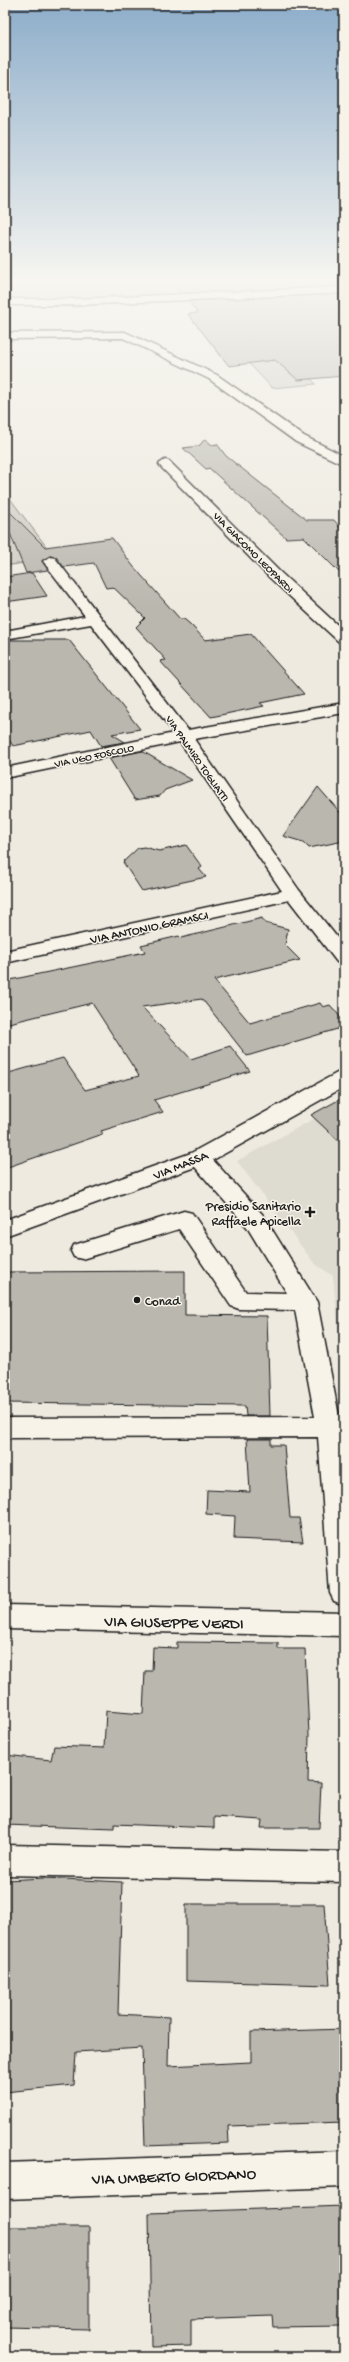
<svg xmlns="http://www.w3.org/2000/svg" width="349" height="2362" font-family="'Gochi Hand',sans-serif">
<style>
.built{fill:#dedbd1}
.green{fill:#cfccc3;stroke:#767470}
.building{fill:#bab7af;stroke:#1c1c1c}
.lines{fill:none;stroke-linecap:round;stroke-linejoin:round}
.minor-casing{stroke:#1c1c1c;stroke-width:3}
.minor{fill:#f7f3e8;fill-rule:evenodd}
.poi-dot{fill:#1c1c1c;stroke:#f7f3e8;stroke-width:1.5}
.labels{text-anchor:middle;stroke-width:3;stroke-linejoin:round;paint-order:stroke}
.far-street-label{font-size:11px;fill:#1c1c1c;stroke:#f7f3e8}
.street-label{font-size:13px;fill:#1c1c1c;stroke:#f7f3e8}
.poi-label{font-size:13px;fill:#1c1c1c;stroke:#f7f3e8;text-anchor:end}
.near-street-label{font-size:16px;fill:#1c1c1c;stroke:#f7f3e8}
</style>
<rect width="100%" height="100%" fill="#eeeae0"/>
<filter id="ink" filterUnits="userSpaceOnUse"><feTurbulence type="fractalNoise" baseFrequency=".025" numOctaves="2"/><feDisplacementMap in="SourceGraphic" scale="8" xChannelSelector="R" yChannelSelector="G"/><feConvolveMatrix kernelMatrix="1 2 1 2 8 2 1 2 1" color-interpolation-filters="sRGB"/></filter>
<g filter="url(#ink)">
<polygon class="built" points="344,1102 344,1388 333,1276 314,1263 237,1161"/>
<g class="green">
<polygon points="5,279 326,279 342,294 182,298 77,307 5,305"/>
<polygon points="286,354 316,384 272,388 244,358"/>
<polygon points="5,492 55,558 5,566"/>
</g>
<g class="building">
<polygon points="168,279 344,279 344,286 180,293"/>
<polygon points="344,294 344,376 298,380 275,360 229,366 188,314 198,313 188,301"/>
<polygon points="205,439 212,445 217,444 226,456 307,520 334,520 344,532 344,577 304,537 286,538 209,468 206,469 183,448 199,446"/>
<polygon points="5,507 45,547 112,538 133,566 180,619 184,619 191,625 205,640 251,634 304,694 260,703 264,706 211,717 160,661 166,660 136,627 145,618 113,587 106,588 94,563 64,567 56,557 50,556 42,561 48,570 26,573 5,521"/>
<polygon points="32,573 47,596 5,602 5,577"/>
<polygon points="5,640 69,640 140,729 112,734 125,742 101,746 91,730 13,746 5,734"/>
<polygon points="142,751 192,780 165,790 160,796 135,800 109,758"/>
<polygon points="318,787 344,817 344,841 309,848 303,842 283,836"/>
<polygon points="186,845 202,867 199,869 206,877 142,891 123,862 138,848 144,847 159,851"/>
<polygon points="262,918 265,923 288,929 285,945 300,960 214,980 250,1023 320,1003 323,1007 330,1005 344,1021 344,1027 247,1056 202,999 142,1007 191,1059 230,1046 250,1071 154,1100 163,1112 101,1131 103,1134 5,1168 5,1074 63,1058 85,1090 139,1076 92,1003 5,1024 5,981 145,952 141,945 179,936 181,938"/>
<polygon points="344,1097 344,1146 311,1115"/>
<polygon points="185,1271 185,1315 267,1316 270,1416 246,1416 245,1406 5,1403 5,1272"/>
<polygon points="247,1439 271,1439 271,1445 284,1445 290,1518 299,1518 303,1542 234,1539 235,1516 206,1514 207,1490 250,1492"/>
<polygon points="177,1642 278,1643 278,1649 305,1649 309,1735 308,1782 321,1783 319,1828 261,1828 262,1820 214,1817 214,1828 114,1824 114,1829 5,1825 5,1755 51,1760 54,1746 104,1748 106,1711 143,1714 145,1671 152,1671 153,1647 177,1648"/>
<polygon points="44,1878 122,1882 118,2014 169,2017 168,2066 251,2062 251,2032 344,2029 344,2122 228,2126 229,2143 145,2146 142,2048 76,2052 74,2085 5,2092 5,1880"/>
<polygon points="186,1904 324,1904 330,1985 186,1981"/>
<polygon points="344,2206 344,2326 273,2327 272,2316 191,2319 191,2346 151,2347 149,2213"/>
<polygon points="5,2227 89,2227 89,2329 5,2327"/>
</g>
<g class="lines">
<g class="minor-casing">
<g id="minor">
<polygon points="344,287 344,293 75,305 5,305 5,299 75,299"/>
<polygon points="125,332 217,375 304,436 344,456 344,465 296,442 209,379 123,338 5,339 5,333"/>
<polygon points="165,460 169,461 280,572 344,631 344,643 339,642 270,578 161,467 159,464"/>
<polygon points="50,557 55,558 188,730 344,703 344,713 194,739 299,890 344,946 344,964 337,962 289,900 5,963 5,951 282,891 180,742 5,778 5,768 174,733 91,624 5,639 5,631 85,616 43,561"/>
<polygon points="344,1071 344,1087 213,1160 263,1215 317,1302 344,1442 344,1605 334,1601 330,1593 318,1437 5,1438 5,1418 315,1417 295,1310 239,1309 231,1306 179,1229 82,1259 74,1257 71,1251 74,1245 184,1211 192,1213 246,1292 287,1293 247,1227 195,1167 5,1236 5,1220 191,1153 337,1073"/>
<polygon points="5,1605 344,1612 344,1636 5,1629"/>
<polygon points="5,1845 344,1852 344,1882 5,1875"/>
<polygon points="344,2151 344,2187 5,2199 5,2163"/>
</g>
</g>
<use href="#minor" class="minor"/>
</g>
</g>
<linearGradient id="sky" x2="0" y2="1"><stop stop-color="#8dadca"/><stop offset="0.46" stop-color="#f7f6f1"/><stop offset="1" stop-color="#f7f6f1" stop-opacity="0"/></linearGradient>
<rect width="349" height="609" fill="url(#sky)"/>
<g class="poi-dot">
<path d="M308 1206h4v4h4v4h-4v4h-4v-4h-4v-4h4z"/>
<circle cx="137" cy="1300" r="4"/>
</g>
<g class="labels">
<g class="far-street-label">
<text transform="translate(254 552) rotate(45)" y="4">VIA GIACOMO LEOPARDI</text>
<text transform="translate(94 755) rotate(-12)" y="4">VIA UGO FOSCOLO</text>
<text transform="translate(198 758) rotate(55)" y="4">VIA PALMIRO TOGLIATTI</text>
</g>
<g class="street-label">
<text transform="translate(149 926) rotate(-12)" y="5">VIA ANTONIO GRAMSCI</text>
<text transform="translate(180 1164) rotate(-22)" y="5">VIA MASSA</text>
</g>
<g class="poi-label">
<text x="301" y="1210">Presidio Sanitario<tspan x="301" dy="15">Raffaele Apicella</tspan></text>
<text x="145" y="1305" text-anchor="start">Conad</text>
</g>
<g class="near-street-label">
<text transform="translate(174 1621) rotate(1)" y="6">VIA GIUSEPPE VERDI</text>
<text transform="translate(174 2175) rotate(-2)" y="6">VIA UMBERTO GIORDANO</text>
</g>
</g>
<rect width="349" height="2362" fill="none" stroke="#f7f3e8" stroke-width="20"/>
<rect x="10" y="10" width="329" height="2342" fill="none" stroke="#1c1c1c" stroke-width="1.5" filter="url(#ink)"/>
</svg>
